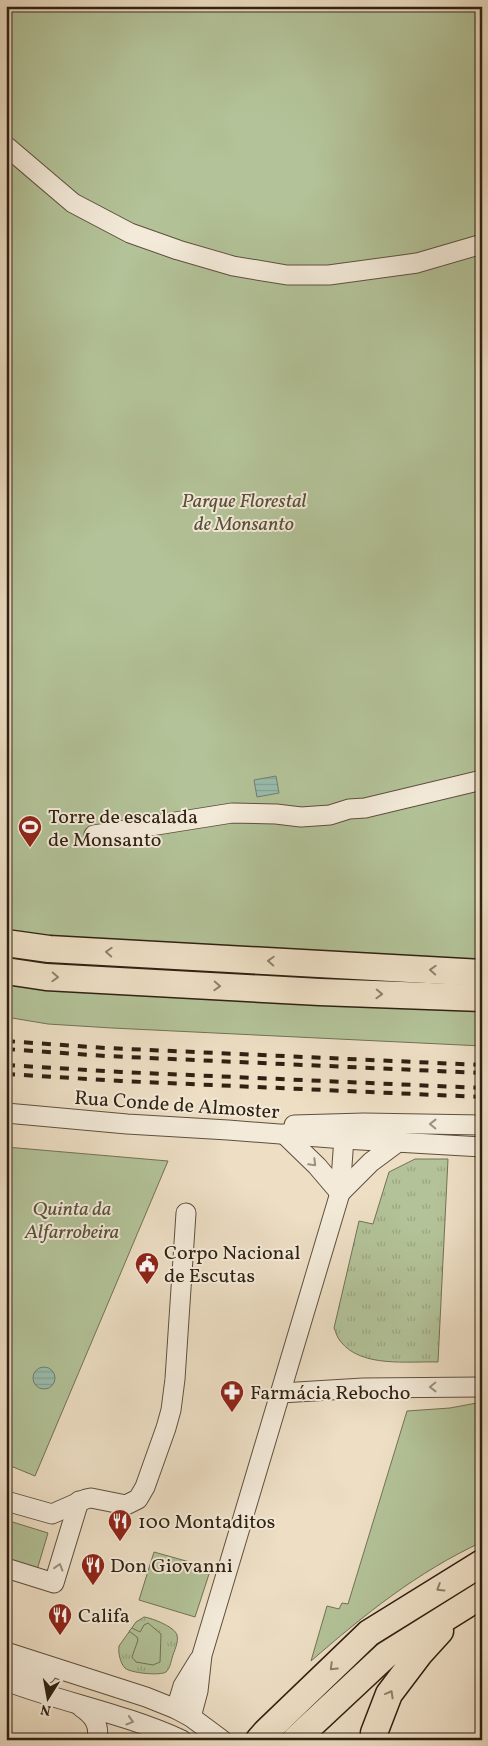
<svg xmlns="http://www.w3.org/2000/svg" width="488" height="1746" font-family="Vollkorn,serif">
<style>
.grass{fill:url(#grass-tufts);stroke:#717255}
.park{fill:#b3c298;stroke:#717255}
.water{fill:url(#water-rules);stroke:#6f7f70}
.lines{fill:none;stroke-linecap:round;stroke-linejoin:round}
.minor-casing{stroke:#5e503e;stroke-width:21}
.highway-casing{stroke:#2f2112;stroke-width:29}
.minor{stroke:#f3ead9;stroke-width:19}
.highway{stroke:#eddec4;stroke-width:26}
.rail{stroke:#2f2112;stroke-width:4;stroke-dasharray:9 9;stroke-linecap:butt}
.oneway{stroke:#8e806b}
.oneway2{stroke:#9b907f}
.labels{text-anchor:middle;stroke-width:4;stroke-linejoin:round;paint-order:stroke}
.park-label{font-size:20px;font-style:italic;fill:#57513a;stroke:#f3ead9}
.poi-label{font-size:20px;fill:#2f2112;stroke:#f3ead9;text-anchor:start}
.street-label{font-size:20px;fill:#2f2112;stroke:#f3ead9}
</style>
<defs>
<pattern id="grass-tufts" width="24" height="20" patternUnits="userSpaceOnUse" patternTransform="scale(1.25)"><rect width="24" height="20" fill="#b3c298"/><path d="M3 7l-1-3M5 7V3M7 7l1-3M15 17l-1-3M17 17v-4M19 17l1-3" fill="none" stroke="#9aa682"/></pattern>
<pattern id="water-rules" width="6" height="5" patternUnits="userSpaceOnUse" patternTransform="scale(1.25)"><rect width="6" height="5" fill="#9abdae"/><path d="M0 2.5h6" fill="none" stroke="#85a295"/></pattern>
</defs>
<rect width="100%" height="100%" fill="#eddec4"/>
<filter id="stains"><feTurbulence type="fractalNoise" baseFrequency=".004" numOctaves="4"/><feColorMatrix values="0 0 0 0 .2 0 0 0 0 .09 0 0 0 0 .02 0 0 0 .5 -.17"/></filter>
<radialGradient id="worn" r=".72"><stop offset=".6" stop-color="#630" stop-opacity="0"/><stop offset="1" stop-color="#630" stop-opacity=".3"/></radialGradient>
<g class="grass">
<path d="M 415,1159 L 448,1159 L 438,1362 C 408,1361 362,1368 341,1342 C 337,1338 336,1332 334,1328 L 359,1221 L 373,1224 L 389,1172 Z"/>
<path d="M 144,1617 C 152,1618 175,1627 177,1635 C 179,1642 174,1651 172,1658 C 171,1662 170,1668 166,1672 C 160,1676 130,1673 125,1668 C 120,1663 118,1652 119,1646 L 136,1622 Z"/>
</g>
<g class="park">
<polygon points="6,6 482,6 482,1046 112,1028 48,1024 6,1017"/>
<polygon points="6,1147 168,1161 35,1476 6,1464"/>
<path d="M 482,1402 L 482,1542 C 417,1572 364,1615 311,1661 L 327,1606 L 339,1609 L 342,1603 L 348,1604 L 407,1411 L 450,1408 Z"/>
<polygon points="6,1520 48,1533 37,1570 6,1560"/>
<polygon points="154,1552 211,1568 195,1617 139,1600"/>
<polygon points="148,1623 161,1634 160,1662 153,1665 136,1662 132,1657 138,1640 137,1637 129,1631 132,1628 140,1632 144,1625"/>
</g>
<g class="water">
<polygon points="276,776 279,793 257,797 254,780"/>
<circle cx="44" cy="1378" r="11"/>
</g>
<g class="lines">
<g class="minor-casing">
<g id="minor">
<polyline points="6,146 73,203 130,233 178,250 233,266 287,275 329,275 417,263 482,244"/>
<polyline points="94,835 232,813 276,814 301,817 330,815 349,809 365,808 482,780"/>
<polyline points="6,1113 127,1124 228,1130 344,1139 482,1147"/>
<polyline points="294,1125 364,1123 482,1125"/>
<polyline points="284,1134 317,1166 340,1193"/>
<polyline points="340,1193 371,1162 398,1142"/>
<polyline points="281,1393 363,1388 482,1387"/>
<polyline points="6,1501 52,1514 86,1499 91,1498 126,1505 138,1499 145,1487 166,1428 171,1410 175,1379 186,1213"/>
<polyline points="6,1568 54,1583 79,1501"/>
<polyline points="6,1652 146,1697 176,1709 191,1717 222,1740"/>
<polyline points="6,1670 17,1670 46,1674"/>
<path d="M 6,1681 C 64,1703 126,1714 182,1740"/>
<path d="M 81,1707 C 93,1715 100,1724 97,1740"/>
<polyline points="176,1709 183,1686 199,1660"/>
<polyline points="191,1717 198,1691 202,1655 340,1193 345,1124"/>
</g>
</g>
<g class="highway-casing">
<g id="highway">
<polyline points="6,943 49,949 482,973"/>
<polyline points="6,971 46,977 320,992 482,998"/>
<polyline points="259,1740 266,1732 369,1633 482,1563"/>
<polyline points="295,1740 386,1655 482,1595"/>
<polyline points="375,1740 374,1733 389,1694 420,1653 440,1631"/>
</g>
</g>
<use href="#minor" class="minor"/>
<use href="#highway" class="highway"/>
<g class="rail">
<polyline points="6,1041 106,1048 482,1065"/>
<polyline points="6,1049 106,1056 482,1073"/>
<polyline points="6,1065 121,1072 482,1088"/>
<polyline points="6,1074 121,1081 482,1097"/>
</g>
</g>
<defs><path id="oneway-chevron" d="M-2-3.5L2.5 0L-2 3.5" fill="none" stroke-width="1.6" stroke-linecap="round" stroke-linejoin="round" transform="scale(1.25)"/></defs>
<g class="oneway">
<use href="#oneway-chevron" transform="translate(109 952) rotate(-177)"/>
<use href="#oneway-chevron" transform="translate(271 961) rotate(-177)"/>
<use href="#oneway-chevron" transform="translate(433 970) rotate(-177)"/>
<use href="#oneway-chevron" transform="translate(55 977) rotate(3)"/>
<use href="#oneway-chevron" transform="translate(217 986) rotate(3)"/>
<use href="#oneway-chevron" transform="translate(379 994) rotate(2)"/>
<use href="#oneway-chevron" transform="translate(440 1588) rotate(148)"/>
<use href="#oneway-chevron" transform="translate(333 1667) rotate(136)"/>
<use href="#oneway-chevron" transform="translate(390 1694) rotate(-61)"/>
</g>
<g class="oneway2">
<use href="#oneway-chevron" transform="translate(433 1124) rotate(-179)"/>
<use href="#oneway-chevron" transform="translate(313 1163) rotate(45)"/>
<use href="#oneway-chevron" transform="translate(433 1387) rotate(179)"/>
<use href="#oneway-chevron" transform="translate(59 1567) rotate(-73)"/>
<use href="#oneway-chevron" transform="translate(130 1721) rotate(17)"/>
</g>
<defs>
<g id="stadium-pin" transform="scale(1.25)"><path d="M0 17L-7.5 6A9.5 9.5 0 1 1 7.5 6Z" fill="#8f2418" stroke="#f3ead9"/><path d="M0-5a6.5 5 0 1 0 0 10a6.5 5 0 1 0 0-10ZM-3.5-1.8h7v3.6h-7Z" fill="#fff"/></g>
<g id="civic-pin" transform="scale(1.25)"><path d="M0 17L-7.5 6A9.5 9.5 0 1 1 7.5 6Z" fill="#8f2418" stroke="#f3ead9"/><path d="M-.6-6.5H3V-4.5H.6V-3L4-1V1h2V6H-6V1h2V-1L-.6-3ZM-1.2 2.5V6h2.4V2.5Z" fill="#fff"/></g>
<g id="pharmacy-pin" transform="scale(1.25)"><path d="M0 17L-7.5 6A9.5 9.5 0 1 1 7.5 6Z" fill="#8f2418" stroke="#f3ead9"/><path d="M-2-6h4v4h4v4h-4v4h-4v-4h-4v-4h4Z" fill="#fff"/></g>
<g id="restaurant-pin" transform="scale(1.25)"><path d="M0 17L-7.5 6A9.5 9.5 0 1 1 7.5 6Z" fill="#8f2418" stroke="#f3ead9"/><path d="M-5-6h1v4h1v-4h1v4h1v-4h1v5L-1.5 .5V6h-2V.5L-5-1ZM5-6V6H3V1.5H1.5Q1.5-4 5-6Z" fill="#fff"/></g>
</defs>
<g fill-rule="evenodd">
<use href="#stadium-pin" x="30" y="827"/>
<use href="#civic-pin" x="147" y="1264"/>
<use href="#pharmacy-pin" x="232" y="1392"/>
<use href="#restaurant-pin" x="120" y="1521"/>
<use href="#restaurant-pin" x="93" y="1565"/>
<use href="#restaurant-pin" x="60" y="1615"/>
</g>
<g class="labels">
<g class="park-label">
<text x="244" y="507">Parque Florestal<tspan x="244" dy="23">de Monsanto</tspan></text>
<text x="72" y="1215">Quinta da<tspan x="72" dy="23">Alfarrobeira</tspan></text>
</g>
<g class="poi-label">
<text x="48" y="823">Torre de escalada<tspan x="48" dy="23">de Monsanto</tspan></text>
<text x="164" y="1259">Corpo Nacional<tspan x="164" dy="23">de Escutas</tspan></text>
<text x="250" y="1399">Farmácia Rebocho</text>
<text x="138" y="1528">100 Montaditos</text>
<text x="110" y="1572">Don Giovanni</text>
<text x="78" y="1622">Califa</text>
</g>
<g class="street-label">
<text transform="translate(177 1104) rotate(4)" y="7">Rua Conde de Almoster</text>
</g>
</g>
<rect width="488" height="1746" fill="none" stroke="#eddec4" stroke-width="25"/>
<rect x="8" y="8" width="473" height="1731" fill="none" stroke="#2f2112" stroke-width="2.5"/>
<rect x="12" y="12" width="463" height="1721" fill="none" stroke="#2f2112"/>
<g transform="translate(48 1698) rotate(191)" stroke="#f3ead9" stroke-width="4" paint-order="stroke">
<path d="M0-4L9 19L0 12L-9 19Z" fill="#2f2112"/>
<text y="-8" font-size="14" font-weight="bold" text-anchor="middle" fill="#2f2112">N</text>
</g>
<rect width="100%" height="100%" filter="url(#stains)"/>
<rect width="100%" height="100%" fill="url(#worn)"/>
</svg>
